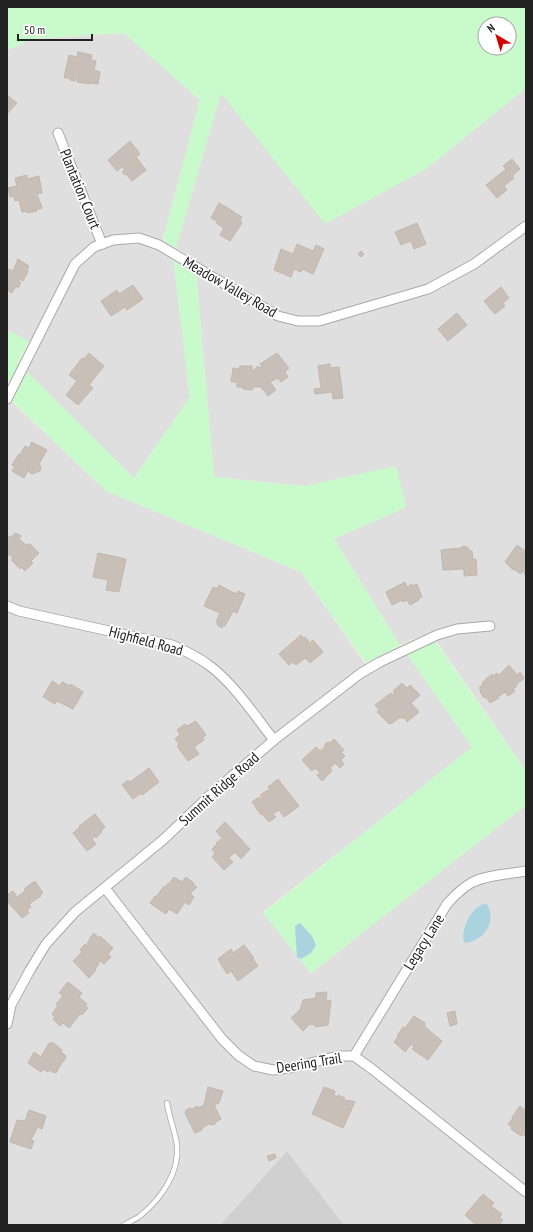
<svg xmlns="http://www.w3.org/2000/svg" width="533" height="1232" font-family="'PT Sans Narrow',sans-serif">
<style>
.residential{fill:#e0dfdf}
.religious{fill:#d0d0d0}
.park{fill:#c8facc;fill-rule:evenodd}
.water{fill:#aad3df}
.building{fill:#c7bfb8;stroke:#c4b6ab}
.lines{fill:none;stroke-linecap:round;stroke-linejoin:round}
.lane-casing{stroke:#a9a9a9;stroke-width:6}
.street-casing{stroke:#a9a9a9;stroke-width:11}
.lane{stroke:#fff;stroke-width:4.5}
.street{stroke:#fff;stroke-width:9}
.labels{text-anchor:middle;stroke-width:3.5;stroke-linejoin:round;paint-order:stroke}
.street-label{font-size:15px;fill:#222;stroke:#fff}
</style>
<rect width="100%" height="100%" fill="#f2efe9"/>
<g class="residential">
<polygon points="124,33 200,100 160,250 173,258 190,397 134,478 26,372 38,347 7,330 7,50 32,39"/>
<polygon points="526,88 526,771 430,632 400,645 334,539 406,507 306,486 214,477 196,272 197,260 176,248 221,92 426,169"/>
<polygon points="7,397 106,491 301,572 371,672 406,653 473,747 263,912 311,973 526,805 526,1225 344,1225 287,1151 220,1225 7,1225"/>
</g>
<polygon class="religious" points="287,1151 344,1225 220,1225"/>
<g class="park">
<path d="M 7,7 L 526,7 L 526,88 L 426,169 L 325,224 L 221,93 L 176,248 L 163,240 L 200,100 L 124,33 L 32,39 L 7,50 ZM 485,24 L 509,24 L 509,48 L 485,48 Z"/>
<polygon points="173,258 196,272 214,477 304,486 396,466 406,507 334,539 400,645 366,663 301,572 106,491 11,400 18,386 7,379 7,330 29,341 18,363 134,478 190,397"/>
<polygon points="435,641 526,771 526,805 311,973 263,913 472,747 406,653"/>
</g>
<g class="water">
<path d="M 487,904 C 497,922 484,941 465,943 C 459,933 470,910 481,905 C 483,904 485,904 487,904 Z"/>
<polygon points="300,923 312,936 316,945 311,953 301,959 297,957 295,926"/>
</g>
<g class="building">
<polygon points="78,52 92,55 91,60 96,61 94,70 100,72 98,84 90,83 90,84 77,82 78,78 76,78 75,81 70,80 70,78 64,78 69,55 77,57"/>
<polygon points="7,95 17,103 7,114"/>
<polygon points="130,141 140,154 136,157 146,170 132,181 126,174 125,175 122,172 125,170 122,167 117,171 108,160"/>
<polygon points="512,159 520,169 512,176 514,178 504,186 507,190 497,198 486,185 506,169 503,166"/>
<polygon points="27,175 27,179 39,176 42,193 37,194 42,208 36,210 37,211 27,213 27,211 22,212 19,200 15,201 14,196 10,197 8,188 17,186 15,178"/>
<polygon points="219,203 233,211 233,212 242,217 240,221 242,223 230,241 220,235 224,228 216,223 217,221 211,218"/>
<polygon points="417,223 426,244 414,249 411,241 401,245 395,232"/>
<polygon points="297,244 313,251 316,245 324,249 313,274 302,269 301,272 294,269 291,277 274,270 281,249 293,254"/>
<polygon points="361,251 364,254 361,257 358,254"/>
<polygon points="18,259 29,266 27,270 28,271 23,281 20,279 19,282 21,283 18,288 16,286 12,293 7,290 7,270 8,270 9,269 13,271"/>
<polygon points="133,285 143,299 127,310 125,307 111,316 101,301 117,290 119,294"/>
<polygon points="501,287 509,298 503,303 505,306 495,314 484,301"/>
<polygon points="457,313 467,325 448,341 438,329"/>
<polygon points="89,353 104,366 89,385 93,388 78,405 66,395 77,381 69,375 82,358 84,359"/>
<polygon points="277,353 289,368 285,372 288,377 281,382 278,378 270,382 276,390 268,396 261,387 253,387 252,390 243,389 243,387 237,387 237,382 231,382 233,368 239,369 240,366 252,366 252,370 254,370 258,366 259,368 262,366 260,364"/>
<polygon points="330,364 331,368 339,367 343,398 333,399 332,392 315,394 314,389 321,388 318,366"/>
<polygon points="32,442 47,450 39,464 41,467 40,471 32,474 28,471 24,478 12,471 15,466 12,465 19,454 20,455 25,446 29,448"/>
<polygon points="15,533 20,535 21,537 19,539 26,545 28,544 30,544 39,553 31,561 33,563 25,571 21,567 20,569 11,560 13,558 7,553 7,537 8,536 10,538"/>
<polygon points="517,545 525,551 526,550 526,576 524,574 525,572 523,571 521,574 514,569 513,570 505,562"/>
<polygon points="463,546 467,547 469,549 469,551 472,551 473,560 476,559 477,575 464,576 464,569 443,570 441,550 461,548"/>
<polygon points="98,553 126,559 119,592 106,590 108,580 93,577"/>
<polygon points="405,582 407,587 412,584 412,586 417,584 422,597 418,599 419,600 410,605 407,600 403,602 402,600 392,605 386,592"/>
<polygon points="219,585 236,594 238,591 245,594 237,613 233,611 225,626 223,625 222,628 217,625 218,623 216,622 220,613 204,606 213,587 217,589"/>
<polygon points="301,635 303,638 305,637 309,641 307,643 308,644 313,640 323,652 310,663 305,658 296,665 293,662 289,665 279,654"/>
<polygon points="509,665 517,675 520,672 524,678 516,685 517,686 513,689 515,691 508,696 505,692 498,697 499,698 490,703 486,697 484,698 480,692 481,691 479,688 483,684 482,683 486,679 492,674 493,676 497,673 499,675"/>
<polygon points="52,681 60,686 62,682 70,686 71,684 83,692 73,709 57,701 55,704 43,697"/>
<polygon points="402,683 407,688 410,685 420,695 411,703 419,712 407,722 405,718 399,718 391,724 390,723 389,724 377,712 379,710 375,705 391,693 392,695 395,693 393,691"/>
<polygon points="196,721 206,735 203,737 204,740 194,747 199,754 188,761 177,746 179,744 175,739 180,734 177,730 185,724 187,726"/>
<polygon points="334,739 344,750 341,752 345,756 341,760 344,764 340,768 335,763 330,768 332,771 322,781 317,775 320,773 315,768 312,771 302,760 316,747 320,751 325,747 325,744 328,742 330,743"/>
<polygon points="149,768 159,782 142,795 141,793 133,799 122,785 128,780 130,782"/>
<polygon points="278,779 299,806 284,817 279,810 273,814 276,817 269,822 262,814 261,815 252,802 259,797 260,799 262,797 260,795 268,790 269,791 270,790 268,787"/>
<polygon points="95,814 105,827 101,831 102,832 96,838 95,836 92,839 96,844 87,851 73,833 80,827 79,826"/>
<polygon points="225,822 250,849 241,859 235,852 229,858 233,862 224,870 212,857 215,853 212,849 217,844 216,843 221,839 224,843 225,842 216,831"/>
<polygon points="174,877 182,882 186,877 194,883 193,885 197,887 190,894 194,897 189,905 185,902 177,914 169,909 166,914 150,903 155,896 156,897 164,886 166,887 168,883 169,884"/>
<polygon points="35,881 43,893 40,895 41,896 29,904 31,907 27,910 29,913 22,918 7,901 7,895 13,891 17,897 25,891 24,889"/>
<polygon points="94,933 99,938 100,936 113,948 108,954 111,957 104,964 100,961 98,963 99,964 95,969 96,970 89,978 73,961 82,952 80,950 85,944 87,946 88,944 87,943 90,940 89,939"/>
<polygon points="244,945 254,958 253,959 258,966 238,981 231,971 227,974 218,959 231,949 233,953"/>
<polygon points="68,982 82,993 79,997 87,1004 85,1006 88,1008 82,1015 80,1014 69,1028 63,1023 60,1026 53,1019 55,1017 52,1014 58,1005 56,1004 63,996 59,993"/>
<polygon points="327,992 326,1001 331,1000 328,1025 315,1027 315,1025 310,1024 303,1031 291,1018 300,1010 303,1000 316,998 316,993"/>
<polygon points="455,1011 457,1024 450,1026 447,1013"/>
<polygon points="414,1016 425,1023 425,1027 442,1041 428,1060 412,1049 414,1047 411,1044 405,1052 394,1042 398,1037 397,1036 403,1027 405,1028"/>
<polygon points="52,1042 62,1050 61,1052 65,1055 66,1058 59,1067 57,1072 54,1073 50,1070 48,1072 43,1069 41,1072 28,1063 34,1052 41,1057 49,1043 50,1044"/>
<polygon points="208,1087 223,1091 219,1103 214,1105 221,1119 216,1122 215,1124 212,1125 209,1124 202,1128 202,1130 195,1133 185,1113 186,1110 190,1108 193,1109 197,1106 198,1108 204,1105"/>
<polygon points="324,1087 335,1091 334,1095 337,1097 338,1095 345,1098 344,1100 347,1101 348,1100 355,1102 343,1128 312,1114"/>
<polygon points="520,1106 526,1111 526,1137 523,1134 521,1136 511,1129 512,1127 508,1124 513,1118 512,1117"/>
<polygon points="29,1110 46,1116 42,1129 37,1127 35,1133 34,1133 31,1140 34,1141 31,1149 10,1142 17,1120 25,1121"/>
<polygon points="275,1154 276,1158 269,1161 267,1156"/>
<polygon points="483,1194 494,1203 491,1206 502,1214 499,1218 503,1220 499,1225 476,1225 465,1215"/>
</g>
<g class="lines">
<g class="lane-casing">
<path id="lane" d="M 124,1225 C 129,1222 136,1219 140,1216 C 161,1199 180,1172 177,1145 C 175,1131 169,1117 167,1103"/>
</g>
<g class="street-casing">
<g id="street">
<polyline points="58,133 102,244"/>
<polyline points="7,399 75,264 94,247 113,240 139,238 159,245 278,316 298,321 319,321 428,289 474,264 526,226"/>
<path d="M 7,606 L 19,611 L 172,645 C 186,651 198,657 210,666 C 235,685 255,716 274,740"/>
<polyline points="105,888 222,1039 238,1055 254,1066 273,1070 295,1067 338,1056 354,1056 372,1069 526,1192"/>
<polyline points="7,1024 11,1005 30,970 46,944 75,912 164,839 208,797 274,740 361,673 380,662 437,635 457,629 490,626"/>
<path d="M 354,1056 L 447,904 C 454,896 461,889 471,883 C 484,875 510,874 526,871"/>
</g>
</g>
<use href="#lane" class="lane"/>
<use href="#street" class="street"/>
</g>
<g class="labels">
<g class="street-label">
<text transform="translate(80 189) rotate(68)" y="5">Plantation Court</text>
<text transform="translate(230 287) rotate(30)" y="5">Meadow Valley Road</text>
<text transform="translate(146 641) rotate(15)" y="5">Highfield Road</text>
<text transform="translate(219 789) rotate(-42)" y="5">Summit Ridge Road</text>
<text transform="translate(424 942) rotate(-58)" y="5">Legacy Lane</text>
<text transform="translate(309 1063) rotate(-9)" y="5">Deering Trail</text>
</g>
</g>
<rect width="533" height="1232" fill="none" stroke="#222222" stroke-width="16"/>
<g transform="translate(497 36) rotate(322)"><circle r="19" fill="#ffffff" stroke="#a7a7a7"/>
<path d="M0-3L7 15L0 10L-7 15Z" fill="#d40000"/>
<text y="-6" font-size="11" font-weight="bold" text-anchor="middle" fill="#222222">N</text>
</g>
<path d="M18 34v6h74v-6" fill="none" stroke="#222222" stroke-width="2"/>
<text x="24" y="34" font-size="12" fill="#222222" stroke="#ffffff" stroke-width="3" paint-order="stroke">50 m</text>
</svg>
